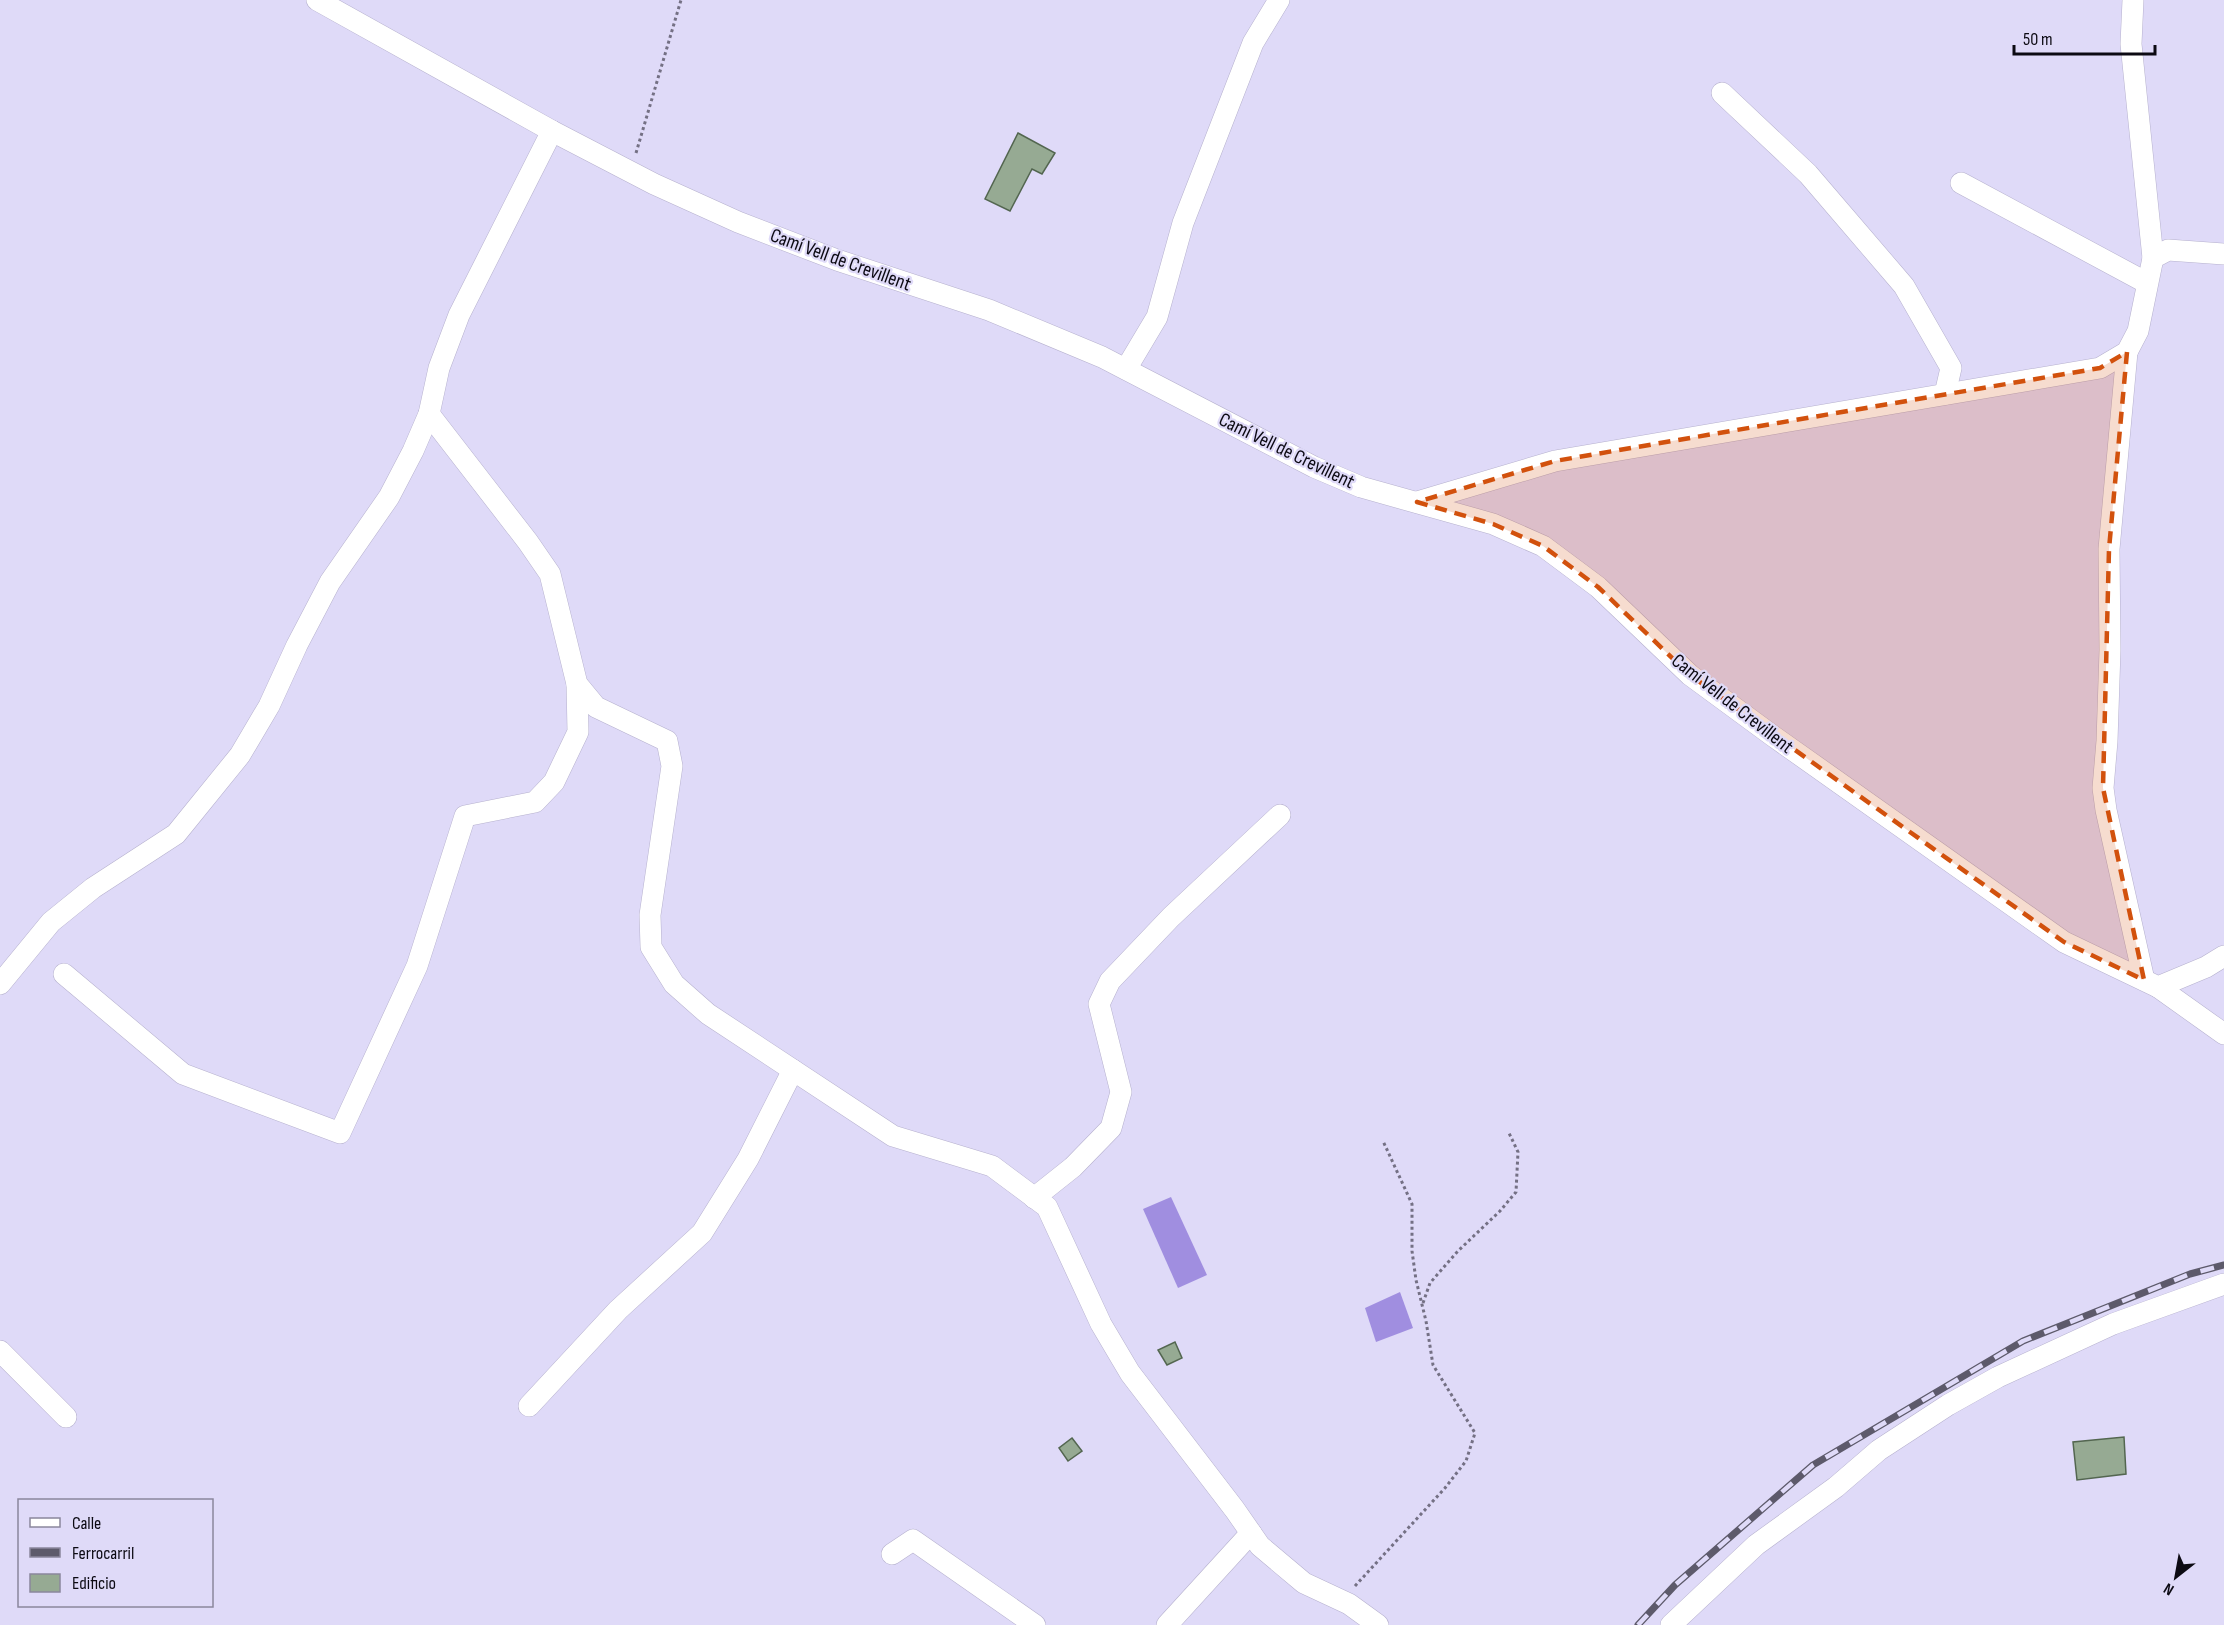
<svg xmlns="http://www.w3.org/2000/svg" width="2224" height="1625" font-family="'Sofia Sans Condensed',sans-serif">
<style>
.water{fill:#a08ee0}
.building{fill:#96aa93;stroke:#536650;stroke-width:1.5}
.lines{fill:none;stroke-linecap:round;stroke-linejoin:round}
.minor-casing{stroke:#b6b1ce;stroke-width:22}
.path{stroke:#747084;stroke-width:3;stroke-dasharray:3 3;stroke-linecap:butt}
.minor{stroke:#fff;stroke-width:21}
.rail-casing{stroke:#5d5a6b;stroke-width:7}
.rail{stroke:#dfdaf8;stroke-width:4.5;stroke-dasharray:14;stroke-linecap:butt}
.marked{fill:#d2510d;fill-opacity:0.2;stroke:#d2510d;stroke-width:4.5;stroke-dasharray:12 8;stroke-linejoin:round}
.labels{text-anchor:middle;stroke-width:4.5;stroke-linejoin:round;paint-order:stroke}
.street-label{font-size:20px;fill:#0c0a13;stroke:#dfdaf8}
</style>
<rect width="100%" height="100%" fill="#dfdaf8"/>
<g class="water">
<polygon points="1171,1197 1207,1275 1178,1288 1143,1209"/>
<polygon points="1400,1292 1413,1328 1376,1342 1365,1308"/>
</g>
<g class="building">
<polygon points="1018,133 1055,153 1042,174 1032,169 1010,211 985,199"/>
<polygon points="1175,1342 1182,1358 1167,1365 1158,1350"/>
<polygon points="2124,1437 2126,1474 2077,1480 2073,1442"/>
<polygon points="1072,1438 1082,1451 1068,1461 1059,1448"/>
</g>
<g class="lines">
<g class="minor-casing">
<g id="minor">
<polyline points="317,0 552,131 654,184 738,222 837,260 989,310 1102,357 1314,467 1361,487 1493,524 1543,546 1598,587 1690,675 1773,736 2064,942 2158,987 2206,967 2224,956"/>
<polyline points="2133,0 2131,44 2153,258"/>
<polyline points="1722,93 1808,174 1904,286 1951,368 1945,394"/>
<polyline points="1961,183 2147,283"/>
<polyline points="2127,352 2109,549 2110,650 2107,741 2103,788 2106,810 2144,980"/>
<polyline points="1126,369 1157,317 1183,223 1253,43 1279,0"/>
<polyline points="429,414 528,542 550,574 577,684 596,707 667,741 672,766 650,915 651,947 674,984 708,1014 893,1136 992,1166 1047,1207 1101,1324 1130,1373 1235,1510 1260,1546 1304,1583 1349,1604 1378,1625"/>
<polyline points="1417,502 1555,461 2100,368 2127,352 2138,331 2153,258 2168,250 2224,254"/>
<polyline points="64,974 183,1074 340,1133 417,966 465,816 535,802 554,782 578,732 577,684"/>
<polyline points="0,984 51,922 93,888 176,834 240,755 269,706 297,645 330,582 389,497 413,451 429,414 439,368 459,315 552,131"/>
<polyline points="2158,987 2224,1034"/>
<polyline points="1034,1198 1073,1167 1111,1128 1121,1092 1099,1004 1110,981 1171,917 1280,815"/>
<polyline points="0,1351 66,1417"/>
<polyline points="529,1406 618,1310 702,1233 748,1159 793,1070"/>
<polyline points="892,1554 913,1540 1035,1625"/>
<polyline points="1167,1625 1251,1533"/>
<polyline points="1671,1625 1756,1545 1836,1487 1879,1450 1948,1405 1998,1377 2113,1324 2224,1284"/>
</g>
</g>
<g class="path">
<polyline points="636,153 681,0"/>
<polyline points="1423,1303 1430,1283 1458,1251 1500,1211 1516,1192 1518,1152 1509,1133"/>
<polyline points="1355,1586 1445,1488 1466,1461 1475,1433 1433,1365 1426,1321 1416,1280 1412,1251 1412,1204 1383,1141"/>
</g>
<use href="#minor" class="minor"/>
<g class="rail-casing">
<polyline id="rail" points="1638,1625 1675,1585 1813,1465 2023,1341 2190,1274 2224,1265"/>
</g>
<use href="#rail" class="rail"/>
</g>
<path class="marked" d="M 2127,352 L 2109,549 L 2103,788 L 2144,980 L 2064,942 L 1690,675 L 1598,587 L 1543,546 L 1493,524 L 1417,502 L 1555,461 L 2100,368 Z"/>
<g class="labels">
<g class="street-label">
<text transform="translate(841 259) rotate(20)" y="7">Camí Vell de Crevillent</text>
<text transform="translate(1287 450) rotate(26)" y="7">Camí Vell de Crevillent</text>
<text transform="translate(1733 703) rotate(38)" y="7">Camí Vell de Crevillent</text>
</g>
</g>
<rect x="18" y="1499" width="195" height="108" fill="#dfdaf8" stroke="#8b879c" stroke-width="1.5"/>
<rect x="30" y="1518" width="30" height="9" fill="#ffffff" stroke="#8b879c" stroke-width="1.5"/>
<text x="72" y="1529" font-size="18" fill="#0c0a13">Calle</text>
<rect x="30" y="1548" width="30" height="9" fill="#5d5a6b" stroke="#8b879c" stroke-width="1.5"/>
<text x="72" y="1559" font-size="18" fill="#0c0a13">Ferrocarril</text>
<rect x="30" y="1574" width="30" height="18" fill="#96aa93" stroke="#8b879c" stroke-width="1.5"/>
<text x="72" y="1589" font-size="18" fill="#0c0a13">Edificio</text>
<g transform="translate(2176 1577) rotate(211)" stroke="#dfdaf8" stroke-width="4.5" paint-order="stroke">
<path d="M0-4.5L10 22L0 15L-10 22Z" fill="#0c0a13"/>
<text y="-9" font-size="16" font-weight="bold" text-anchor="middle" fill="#0c0a13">N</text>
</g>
<path d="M2014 45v9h141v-9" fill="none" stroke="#0c0a13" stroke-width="3"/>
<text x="2023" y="45" font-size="18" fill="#0c0a13" stroke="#dfdaf8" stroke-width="4.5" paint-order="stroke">50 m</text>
</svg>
